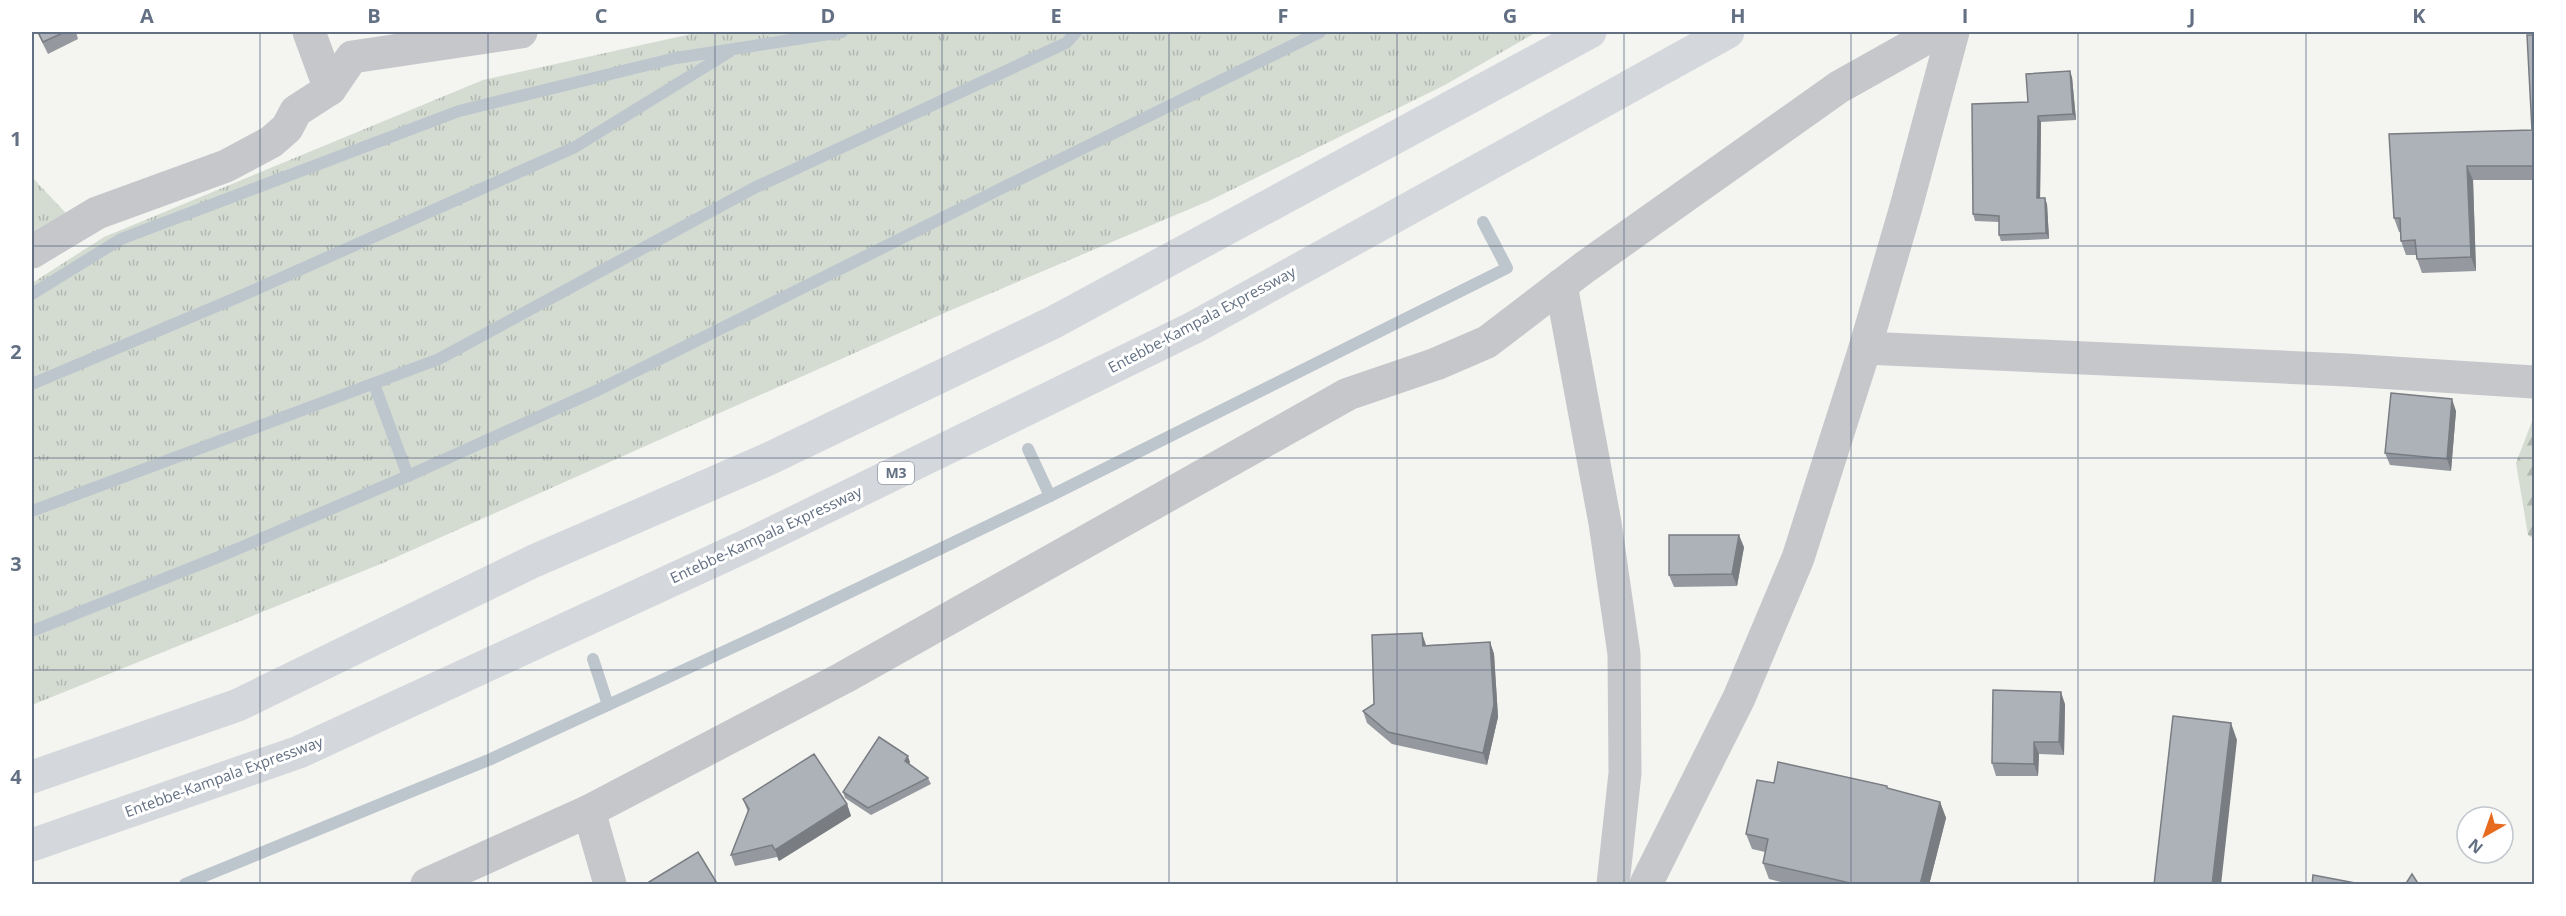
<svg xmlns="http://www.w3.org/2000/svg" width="2566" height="916" font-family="'Open Sans',sans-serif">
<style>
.grass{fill:url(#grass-tufts)}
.forest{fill:url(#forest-firs)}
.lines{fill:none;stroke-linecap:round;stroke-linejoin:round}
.stream{stroke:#bdc6cd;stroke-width:12}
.street{stroke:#c5c7cb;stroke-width:33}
.highway{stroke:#d4d7dc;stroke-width:33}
.wall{fill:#95999f}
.shaded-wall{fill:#797d82}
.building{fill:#adb2b9;stroke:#797d82;stroke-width:1.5}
.grid{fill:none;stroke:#637083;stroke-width:1.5;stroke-opacity:0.55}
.labels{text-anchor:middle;stroke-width:6;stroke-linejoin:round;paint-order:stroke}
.shield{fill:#fff;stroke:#929ba8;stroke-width:1.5}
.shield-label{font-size:14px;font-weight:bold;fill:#637083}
.street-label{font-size:15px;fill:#637083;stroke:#fff}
.neatline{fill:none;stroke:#637083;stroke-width:2}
.grid-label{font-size:20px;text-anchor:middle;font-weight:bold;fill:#637083}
</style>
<defs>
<pattern id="grass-tufts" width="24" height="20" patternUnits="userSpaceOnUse" patternTransform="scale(1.5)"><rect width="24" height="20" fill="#d4dcd2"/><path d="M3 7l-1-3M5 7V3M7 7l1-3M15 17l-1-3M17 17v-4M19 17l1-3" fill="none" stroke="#b0b7b0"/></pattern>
<pattern id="forest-firs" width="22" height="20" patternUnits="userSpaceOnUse" patternTransform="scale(1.5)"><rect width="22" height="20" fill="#d4dcd2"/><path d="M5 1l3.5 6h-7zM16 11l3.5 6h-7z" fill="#b0b7b0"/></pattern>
</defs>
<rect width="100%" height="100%" fill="#f4f5f1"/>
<g class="grass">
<polygon points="700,32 1537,32 1445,85 1211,200 949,311 383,563 32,705 32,283 104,237 483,80"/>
<polygon points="32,177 77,225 32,254"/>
</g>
<polygon class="forest" points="2534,416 2534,539 2528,535 2516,463"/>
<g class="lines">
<g class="stream">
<polyline points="32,294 121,239 459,111 676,58 842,32"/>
<polyline points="32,384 243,295 575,147 729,52"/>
<polyline points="374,384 408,476"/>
<polyline points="1028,449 1050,496"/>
<polyline points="32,511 439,359 754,188 1066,43 1076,32"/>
<polyline points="32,631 216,558 408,476 598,390 996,191 1320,32"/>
<polyline points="593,659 608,705"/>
<polyline points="185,884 491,759 790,621 1050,496 1507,268 1483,222"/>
</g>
<g class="street">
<polyline points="309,32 330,89"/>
<polyline points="32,252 97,213 226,166 271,142 287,128 296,111 330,89 352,57 521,32"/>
<polyline points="1561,285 1605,523 1624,654 1625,773 1613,884"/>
<polyline points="1865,348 2347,370 2534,382"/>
<polyline points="589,811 610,884"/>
<polyline points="427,884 589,811 843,678 1348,394 1436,364 1487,342 1585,267 1839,87 1937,32"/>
<polyline points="1646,884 1739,698 1798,558 1865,348 1906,207 1953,32"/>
</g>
<g class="highway">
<polyline points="32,777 238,705 534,561 764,461 1054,322 1590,32"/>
<polyline points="32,845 299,752 750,544 1193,328 1728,32"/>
</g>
</g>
<g class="wall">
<polygon points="37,32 76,32 78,39 48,54"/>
<polygon points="2535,35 2535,180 2473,180 2476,271 2422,273 2417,259 2416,255 2406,255 2401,241 2400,232 2399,232 2394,218 2389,134 2532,130"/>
<polygon points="2072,77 2076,120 2041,122 2040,198 2047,204 2049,239 2001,241 1999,235 1999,222 1975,221 1973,214 2028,102"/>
<polygon points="2456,411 2451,471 2390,465 2385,453"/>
<polygon points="1744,547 1737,586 1674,587 1669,575"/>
<polygon points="1490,642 1494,654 1498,717 1487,765 1392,744 1367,723 1363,711 1374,704 1426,645"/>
<polygon points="2065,704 2064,755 2039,754 2038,776 1996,776 1992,763"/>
<polygon points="910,762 909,764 928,778 931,784 871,815 845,798 843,792"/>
<polygon points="1888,788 1940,802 1946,818 1929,885 1793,885 1769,879 1763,863 1765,852 1752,849 1746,834"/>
<polygon points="743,799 847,804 851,816 779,861 777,857 735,866 731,855 748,812"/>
</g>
<g class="shaded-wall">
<polygon points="2070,71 2072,77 2076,120 2073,114"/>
<polygon points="2038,116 2041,122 2040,204 2037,198"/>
<polygon points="2467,166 2473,180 2476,271 2471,257"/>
<polygon points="2045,198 2047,204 2049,239 2046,233"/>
<polygon points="2452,399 2456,411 2451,471 2447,459"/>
<polygon points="1739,535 1744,547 1737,586 1732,574"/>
<polygon points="1422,633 1426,645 1423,646"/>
<polygon points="1490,642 1494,654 1498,717 1487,765 1483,753"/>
<polygon points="2061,692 2065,704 2064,755 2059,742"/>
<polygon points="2231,723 2237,740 2221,885 2212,885"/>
<polygon points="2034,742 2039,754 2038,776 2034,764"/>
<polygon points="908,756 910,762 907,767 905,761"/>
<polygon points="1940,802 1946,818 1929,885 1920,885"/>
<polygon points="847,804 851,816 779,861 775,850"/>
</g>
<g class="building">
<polygon points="38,32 65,32 43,42"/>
<polygon points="2527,35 2535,35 2535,166 2467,166 2471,257 2417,259 2415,240 2401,241 2400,218 2394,218 2389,134 2532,130"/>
<polygon points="2070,71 2073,114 2038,116 2037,198 2045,198 2046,233 1999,235 1999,216 1973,214 1972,104 2028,102 2026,74"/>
<polygon points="2391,393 2452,399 2447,459 2385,453"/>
<polygon points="1669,535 1739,535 1732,574 1669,575"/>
<polygon points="1422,633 1423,646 1490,642 1494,705 1483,753 1388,732 1363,711 1374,704 1372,635"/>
<polygon points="1993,690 2061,692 2059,742 2034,742 2034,764 1992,763"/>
<polygon points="2173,716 2231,723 2212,885 2154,885"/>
<polygon points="879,737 908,756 905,761 928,778 868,808 843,792"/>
<polygon points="814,754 847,804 775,850 772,845 731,855 749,809 743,799"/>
<polygon points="1778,762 1887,786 1887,788 1940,802 1920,885 1859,885 1763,863 1768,839 1746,834 1757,780 1774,783"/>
<polygon points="698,852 718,885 644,885"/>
<polygon points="2412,874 2419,885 2405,885"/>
<polygon points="2313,875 2366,885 2312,885"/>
</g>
<path class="grid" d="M 260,32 L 260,884M 488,32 L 488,884M 715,32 L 715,884M 942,32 L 942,884M 1169,32 L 1169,884M 1397,32 L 1397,884M 1624,32 L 1624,884M 1851,32 L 1851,884M 2078,32 L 2078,884M 2306,32 L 2306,884M 32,246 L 2534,246M 32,458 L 2534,458M 32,670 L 2534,670"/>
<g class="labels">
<rect class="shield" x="878" y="462" width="36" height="22" rx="4.5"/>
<g class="shield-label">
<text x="896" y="478">M3</text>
</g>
<g class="street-label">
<text transform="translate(1202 320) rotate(-28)" y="5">Entebbe-Kampala Expressway</text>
<text transform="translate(766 535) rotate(-25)" y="5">Entebbe-Kampala Expressway</text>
<text transform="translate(224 777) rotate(-20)" y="5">Entebbe-Kampala Expressway</text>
</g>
</g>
<rect width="2566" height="916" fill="none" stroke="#ffffff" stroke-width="66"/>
<g transform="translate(2485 835) rotate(220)"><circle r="28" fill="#ffffff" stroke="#c1c6cd" stroke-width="1.5"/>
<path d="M0-4.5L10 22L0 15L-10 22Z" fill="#e76b1e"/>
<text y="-9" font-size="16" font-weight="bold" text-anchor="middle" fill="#637083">N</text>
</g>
<rect x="33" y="33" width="2500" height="850" class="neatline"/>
<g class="grid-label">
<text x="147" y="23">A</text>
<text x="374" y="23">B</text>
<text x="601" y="23">C</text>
<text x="828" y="23">D</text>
<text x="1056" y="23">E</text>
<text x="1283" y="23">F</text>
<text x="1510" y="23">G</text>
<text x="1738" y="23">H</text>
<text x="1965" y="23">I</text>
<text x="2192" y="23">J</text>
<text x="2419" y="23">K</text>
<text x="16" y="146">1</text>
<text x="16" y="359">2</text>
<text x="16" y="571">3</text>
<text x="16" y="784">4</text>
</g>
</svg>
